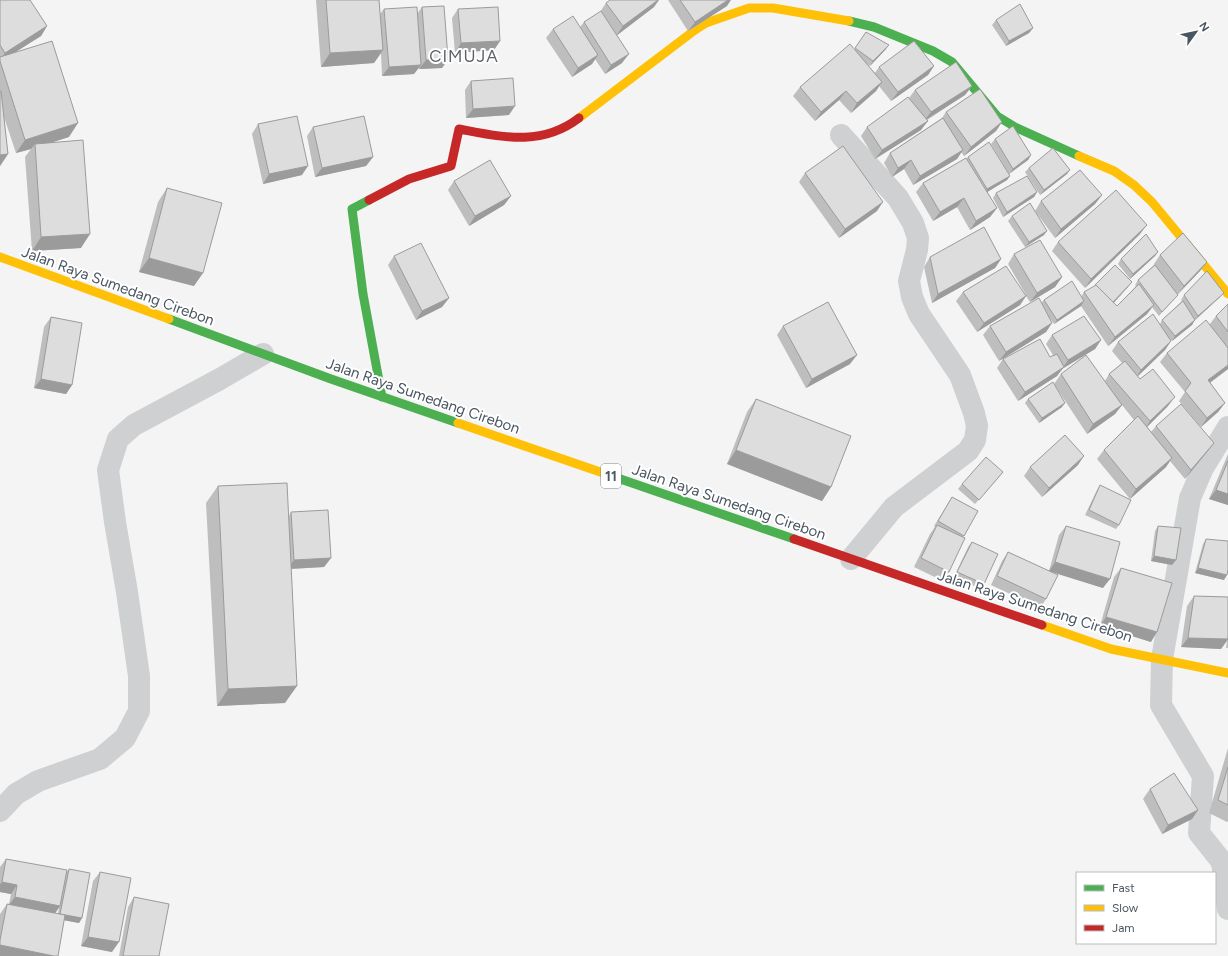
<svg xmlns="http://www.w3.org/2000/svg" width="1228" height="956" font-family="Figtree,sans-serif">
<style>
.lines{fill:none;stroke-linecap:round;stroke-linejoin:round}
.street{stroke:#ced0d2;stroke-width:22}
.fast{stroke:#4caf50;stroke-width:9}
.slow{stroke:#ffc107;stroke-width:9}
.jam{stroke:#c62828;stroke-width:9}
.wall{fill:#bebebf;fill-rule:evenodd}
.shaded-wall{fill:#9b9b9b}
.building{fill:#ddddde;stroke:#9b9b9b}
.labels{text-anchor:middle;stroke-width:4;stroke-linejoin:round;paint-order:stroke}
.shield{fill:#fff;stroke:#808990;stroke-width:1}
.shield-label{font-size:14px;font-weight:bold;fill:#4a5661}
.street-label{font-size:15px;fill:#4a5661;stroke:#fff}
.quarter-label{font-size:17px;letter-spacing:1px;fill:#5f6368;stroke:#fff}
</style>
<rect width="100%" height="100%" fill="#f4f4f4"/>
<g class="lines">
<g class="street">
<polyline points="841,135 898,198 913,223 918,238 917,250 909,281 912,297 919,314 960,375 974,413 977,426 975,440 968,451 894,507 851,559"/>
<polyline points="1228,427 1203,468 1190,498 1162,659 1161,705 1203,776 1199,833 1222,862 1228,909"/>
<polyline points="0,811 16,794 38,781 100,759 125,738 139,711 139,676 127,592 115,522 108,470 118,439 134,425 220,379 263,354"/>
</g>
<g class="fast">
<polyline points="849,21 874,27 933,51 952,62 997,116 1015,127 1079,156"/>
<polyline points="369,200 352,209 363,294 382,397"/>
<polyline points="169,319 331,379 458,423"/>
<polyline points="606,474 794,539"/>
</g>
<g class="slow">
<polyline points="579,118 695,30 706,23 749,8 773,8 849,21"/>
<polyline points="1079,156 1114,171 1134,185 1152,202 1228,294"/>
<polyline points="0,257 169,319"/>
<polyline points="458,423 606,474"/>
<polyline points="1042,625 1111,649 1228,673"/>
</g>
<g class="jam">
<path d="M 369,200 L 409,179 L 451,166 L 459,129 C 502,137 541,147 579,118"/>
<polyline points="794,539 1042,625"/>
</g>
</g>
<g class="wall">
<polygon points="0,0 47,26 41,36 15,52 69,137 51,142 81,248 32,251 25,157 31,149 16,153 4,117 8,154 0,166"/>
<polygon points="316,0 379,0 380,14 384,9 417,14 422,7 448,59 442,68 419,69 419,67 414,74 382,76 381,53 374,63 321,67"/>
<polygon points="668,0 728,0 727,6 688,31"/>
<polygon points="606,3 654,7 617,35 622,63 605,74 595,59 592,64 572,77 546,38 553,29 580,27 584,22 600,12"/>
<polygon points="458,9 500,41 494,50 455,53 452,18"/>
<polygon points="996,20 1033,28 1029,33 1006,46 992,25"/>
<polygon points="866,32 886,49 870,66 866,63 875,73 879,67 934,66 928,75 891,101 879,86 876,91 851,113 839,100 815,121 793,96 800,87 855,49"/>
<polygon points="471,81 509,115 466,118 465,90"/>
<polygon points="972,86 965,95 927,120 921,130 875,159 861,136 867,127 909,98 915,90"/>
<polygon points="946,112 1002,122 996,131 964,156 961,152 957,159 913,185 904,169 892,177 884,163 890,153 942,118"/>
<polygon points="258,124 302,175 263,184 252,134"/>
<polygon points="313,127 373,157 366,166 315,177 307,136"/>
<polygon points="995,139 1031,155 1028,160 1009,174 991,144"/>
<polygon points="968,157 1010,176 1007,180 987,192 997,208 990,217 970,230 957,207 933,221 916,192 923,183 966,159"/>
<polygon points="1029,168 1067,174 1040,195 1025,172"/>
<polygon points="805,173 877,211 839,238 799,182"/>
<polygon points="454,181 511,196 504,205 469,226 448,190"/>
<polygon points="167,188 194,286 139,272 158,202"/>
<polygon points="1037,192 1034,197 1003,217 993,198 996,193"/>
<polygon points="1102,195 1095,204 1055,238 1035,211 1041,201"/>
<polygon points="1012,216 1044,235 1025,247 1008,221"/>
<polygon points="1140,234 1085,288 1052,251 1058,242"/>
<polygon points="1158,252 1155,256 1130,279 1118,264 1121,259"/>
<polygon points="1014,254 1062,277 1055,287 1030,302 1026,296 1020,305 977,332 956,301 963,292 1026,295 1008,264"/>
<polygon points="1160,255 1207,262 1200,271 1177,295 1174,299 1159,316 1152,307 1147,314 1108,346 1081,306 1054,324 1049,317 1052,323 1046,332 999,361 983,335 990,326 1041,303 1044,300 1081,297 1084,292 1128,287 1114,303 1117,306 1136,286 1135,285 1138,280 1154,265 1154,264"/>
<polygon points="394,256 449,298 442,307 416,320 388,265"/>
<polygon points="930,257 1001,259 995,268 932,303 924,267"/>
<polygon points="1184,295 1220,297 1194,321 1192,325 1172,341 1168,337 1171,341 1165,350 1137,376 1168,406 1147,427 1151,432 1156,426 1214,443 1207,452 1185,479 1170,461 1166,467 1130,499 1097,459 1104,450 1134,420 1122,405 1115,414 1087,434 1054,384 1061,374 1105,381 1109,374 1122,363 1112,351 1118,342 1160,324 1162,320 1182,301 1181,300"/>
<polygon points="1228,304 1228,369 1210,383 1225,403 1218,412 1201,427 1179,401 1185,392 1160,362 1167,353 1210,324 1216,316"/>
<polygon points="51,317 72,385 66,394 34,388 44,327"/>
<polygon points="783,326 850,364 806,388 777,335"/>
<polygon points="1052,335 1101,340 1095,349 1062,369 1057,376 1018,401 997,368 1003,359 1050,357 1053,355 1046,344"/>
<polygon points="756,399 831,487 822,501 727,464 747,412"/>
<polygon points="1028,399 1062,407 1039,423 1025,403"/>
<polygon points="1228,454 1228,505 1209,499"/>
<polygon points="1078,465 1042,497 1024,476 1030,467"/>
<polygon points="1003,472 999,477 975,504 958,489 962,484"/>
<polygon points="1100,485 1119,525 1116,529 1085,515 1097,490"/>
<polygon points="218,486 289,516 291,512 331,558 324,567 291,569 285,703 217,706 206,503"/>
<polygon points="952,497 978,511 963,537 949,572 943,581 914,567 930,534 935,527 934,526"/>
<polygon points="1066,526 1103,588 1051,572 1046,599 1040,608 991,585 1002,561 1008,552 1049,571 1059,535"/>
<polygon points="1158,526 1172,565 1151,561 1155,531"/>
<polygon points="1206,539 1224,580 1195,573 1203,544"/>
<polygon points="972,542 984,584 981,589 954,577 968,547"/>
<polygon points="1121,568 1151,642 1100,626 1114,577"/>
<polygon points="1194,596 1228,597 1228,648 1226,648 1227,641 1221,649 1181,647 1187,606"/>
<polygon points="1228,748 1228,821 1227,822 1209,813"/>
<polygon points="1150,789 1198,810 1192,819 1162,834 1143,799"/>
<path d="M 6,859 L 66,873 L 69,869 L 82,918 L 79,923 L 64,920 L 58,956 L 0,956 L 0,914 L 7,904 L 9,904 L 11,894 L 0,892 L 0,867 ZM 59,907 L 58,914 L 55,913 Z"/>
<polygon points="100,872 112,952 81,946 93,881"/>
<polygon points="134,897 159,956 119,956 128,907"/>
</g>
<g class="shaded-wall">
<polygon points="658,0 659,0 654,7 616,36 623,26"/>
<polygon points="728,0 731,0 727,6 688,31 695,22"/>
<polygon points="47,26 41,36 0,62 0,61 5,53"/>
<polygon points="1033,28 1029,33 1006,46 1009,41"/>
<polygon points="500,41 494,50 455,53 461,43"/>
<polygon points="889,45 886,49 870,66 873,61"/>
<polygon points="383,50 374,63 321,67 330,53"/>
<polygon points="629,54 622,63 605,74 611,65"/>
<polygon points="598,55 592,64 572,77 578,68"/>
<polygon points="448,59 442,68 419,69 426,60"/>
<polygon points="421,65 414,74 382,76 389,67"/>
<polygon points="934,66 928,75 891,101 898,92"/>
<polygon points="882,82 876,91 851,113 857,103"/>
<polygon points="972,86 965,95 924,121 931,112"/>
<polygon points="846,91 839,100 815,121 821,112"/>
<polygon points="515,106 509,115 466,118 473,109"/>
<polygon points="928,121 921,130 875,159 882,150"/>
<polygon points="1002,122 996,131 964,156 971,147"/>
<polygon points="78,123 69,137 35,148 35,144 31,149 16,153 25,140"/>
<polygon points="963,150 957,159 913,185 920,176"/>
<polygon points="8,154 0,166 0,155"/>
<polygon points="1031,155 1028,160 1009,174 1013,169"/>
<polygon points="373,157 366,166 315,177 322,168"/>
<polygon points="911,160 904,169 892,177 898,168"/>
<polygon points="308,166 302,175 263,184 269,174"/>
<polygon points="1070,170 1067,174 1040,195 1044,190"/>
<polygon points="1010,176 1007,180 984,194 987,189"/>
<polygon points="1037,192 1034,197 1003,217 1007,212"/>
<polygon points="1102,195 1095,204 1055,238 1061,229"/>
<polygon points="511,196 504,205 469,226 475,216"/>
<polygon points="964,198 957,207 933,221 940,212"/>
<polygon points="883,202 877,211 839,238 845,229"/>
<polygon points="997,208 990,217 970,230 976,221"/>
<polygon points="1147,225 1140,234 1085,288 1091,279"/>
<polygon points="1047,231 1044,235 1025,247 1029,242"/>
<polygon points="90,234 81,248 32,251 41,237"/>
<polygon points="1158,252 1155,256 1130,279 1133,274"/>
<polygon points="149,258 203,273 194,286 139,272"/>
<polygon points="1001,259 995,268 932,303 938,294"/>
<polygon points="1207,262 1200,271 1177,295 1184,286"/>
<polygon points="1062,277 1055,287 1030,302 1037,293"/>
<polygon points="1132,282 1128,287 1108,309 1111,305"/>
<polygon points="1224,293 1220,297 1194,321 1198,316"/>
<polygon points="1026,296 1020,305 977,332 984,323"/>
<polygon points="449,298 442,307 416,320 422,311"/>
<polygon points="1084,301 1081,306 1054,324 1057,320"/>
<polygon points="1154,305 1147,314 1108,346 1115,337"/>
<polygon points="1195,320 1192,325 1172,341 1175,336"/>
<polygon points="1052,323 1046,332 999,361 1006,352"/>
<polygon points="1101,340 1095,349 1062,369 1068,360"/>
<polygon points="1171,341 1165,350 1135,379 1141,370"/>
<polygon points="857,355 850,364 806,388 812,379"/>
<polygon points="1228,365 1228,369 1201,389 1208,380"/>
<polygon points="1064,367 1057,376 1018,401 1025,392"/>
<polygon points="41,379 72,385 66,394 34,388"/>
<polygon points="1175,397 1168,406 1144,430 1150,421"/>
<polygon points="1065,403 1062,407 1039,423 1042,418"/>
<polygon points="1225,403 1218,412 1201,427 1207,418"/>
<polygon points="1122,405 1115,414 1087,434 1093,424"/>
<polygon points="1214,443 1207,452 1185,479 1191,470"/>
<polygon points="736,450 831,487 822,501 727,464"/>
<polygon points="1084,456 1078,465 1042,497 1049,488"/>
<polygon points="1172,458 1166,467 1130,499 1136,489"/>
<polygon points="1216,490 1228,494 1228,505 1209,499"/>
<polygon points="1154,556 1176,560 1172,565 1151,561"/>
<polygon points="331,558 324,567 287,569 294,560"/>
<polygon points="1055,562 1110,579 1103,588 1049,571"/>
<polygon points="1198,568 1227,575 1224,580 1195,573"/>
<polygon points="1106,617 1157,632 1151,642 1100,626"/>
<polygon points="1188,638 1228,639 1221,649 1181,647"/>
<polygon points="297,686 285,703 217,706 228,689"/>
<polygon points="1198,810 1192,819 1162,834 1168,825"/>
<polygon points="2,882 17,885 11,894 0,892 0,884"/>
<polygon points="15,897 60,906 54,915 8,906"/>
<polygon points="60,914 82,918 79,923 57,919"/>
<polygon points="88,937 119,942 112,952 81,946"/>
<polygon points="0,945 54,956 0,956"/>
</g>
<g class="building">
<polygon points="0,0 30,0 47,26 5,53 0,45"/>
<polygon points="326,0 379,0 383,50 330,53"/>
<polygon points="610,0 658,0 623,26 606,3"/>
<polygon points="680,0 728,0 695,22"/>
<polygon points="1020,4 1033,28 1009,41 996,20"/>
<polygon points="444,6 448,59 426,60 422,7"/>
<polygon points="417,7 421,65 389,67 384,9"/>
<polygon points="498,7 500,41 461,43 458,9"/>
<polygon points="601,11 629,54 611,65 584,22"/>
<polygon points="573,16 598,55 578,68 553,29"/>
<polygon points="866,32 889,45 873,61 855,48"/>
<polygon points="52,41 78,123 25,140 0,61 0,57"/>
<polygon points="914,41 934,66 898,92 879,67"/>
<polygon points="850,44 882,82 857,103 846,91 821,112 800,87"/>
<polygon points="956,62 972,86 931,112 915,90"/>
<polygon points="513,78 515,106 473,109 471,81"/>
<polygon points="980,89 1002,122 971,147 946,112"/>
<polygon points="0,91 1,91 8,154 0,155"/>
<polygon points="908,97 928,121 882,150 867,127"/>
<polygon points="297,116 308,166 269,174 258,124"/>
<polygon points="364,116 373,157 322,168 313,127"/>
<polygon points="943,118 963,150 920,176 911,160 898,168 890,153"/>
<polygon points="1013,126 1031,155 1013,169 995,139"/>
<polygon points="83,140 90,234 41,237 35,144"/>
<polygon points="989,142 1010,176 987,189 968,157"/>
<polygon points="843,146 883,202 845,229 805,173"/>
<polygon points="1053,148 1070,170 1044,190 1029,168"/>
<polygon points="966,158 997,208 976,221 964,198 940,212 923,183"/>
<polygon points="490,160 511,196 475,216 454,181"/>
<polygon points="1080,170 1102,195 1061,229 1041,201"/>
<polygon points="1027,176 1037,192 1007,212 996,193"/>
<polygon points="167,188 222,203 203,273 149,258"/>
<polygon points="1116,190 1147,225 1091,279 1058,242"/>
<polygon points="1030,203 1047,231 1029,242 1012,216"/>
<polygon points="984,227 1001,259 938,294 930,257"/>
<polygon points="1183,233 1207,262 1184,286 1160,255"/>
<polygon points="1146,234 1158,252 1133,274 1121,259"/>
<polygon points="1040,240 1062,277 1037,293 1014,254"/>
<polygon points="421,243 449,298 422,311 394,256"/>
<polygon points="1115,265 1132,282 1113,302 1096,285 1095,285"/>
<polygon points="1155,265 1178,295 1162,312 1138,280"/>
<polygon points="1006,266 1026,296 984,323 963,292"/>
<polygon points="1207,271 1224,293 1198,316 1184,295"/>
<polygon points="1072,281 1084,301 1057,320 1044,300"/>
<polygon points="1139,284 1154,305 1115,337 1084,292 1096,285 1117,306"/>
<polygon points="1039,298 1052,323 1006,352 990,326"/>
<polygon points="1183,301 1195,320 1175,336 1162,320"/>
<polygon points="828,302 857,355 812,379 783,326"/>
<polygon points="1228,304 1228,332 1216,316"/>
<polygon points="1153,314 1171,341 1141,370 1118,342"/>
<polygon points="1084,316 1101,340 1068,360 1052,335"/>
<polygon points="51,317 82,323 72,385 41,379"/>
<polygon points="1206,320 1228,348 1228,365 1208,380 1225,403 1207,418 1185,391 1191,383 1167,353"/>
<polygon points="1040,339 1050,357 1057,354 1064,367 1025,392 1003,359"/>
<polygon points="1086,355 1122,405 1093,424 1061,374"/>
<polygon points="1125,361 1140,379 1153,369 1175,397 1150,421 1109,374"/>
<polygon points="1053,382 1065,403 1042,418 1028,399"/>
<polygon points="756,399 851,436 831,487 736,450"/>
<polygon points="1181,404 1214,443 1191,470 1156,426"/>
<polygon points="1138,416 1172,458 1136,489 1104,450"/>
<polygon points="1065,435 1084,456 1049,488 1030,467"/>
<polygon points="986,457 1003,472 979,500 962,484"/>
<polygon points="1228,461 1228,494 1216,490"/>
<polygon points="287,483 297,686 228,689 218,486"/>
<polygon points="1100,485 1131,500 1119,525 1089,510"/>
<polygon points="952,497 978,511 964,536 938,521"/>
<polygon points="328,510 331,558 294,560 291,512"/>
<polygon points="937,525 965,538 949,572 921,558"/>
<polygon points="1066,526 1120,542 1110,579 1055,562"/>
<polygon points="1158,526 1181,528 1176,560 1154,556"/>
<polygon points="1206,539 1228,541 1228,569 1227,575 1198,568"/>
<polygon points="972,542 998,554 984,584 957,572"/>
<polygon points="1008,552 1058,575 1046,599 997,576"/>
<polygon points="1121,568 1172,583 1157,632 1106,617"/>
<polygon points="1194,596 1228,597 1228,639 1188,638"/>
<polygon points="1228,767 1228,805 1218,800"/>
<polygon points="1174,773 1198,810 1168,825 1150,789"/>
<polygon points="6,859 67,870 60,906 15,897 17,885 2,882"/>
<polygon points="69,869 90,873 82,918 60,914"/>
<polygon points="100,872 131,878 119,942 88,937"/>
<polygon points="134,897 169,904 159,956 123,956"/>
<polygon points="7,904 65,915 58,956 54,956 0,945 0,940"/>
</g>
<g class="labels">
<rect class="shield" x="601" y="464" width="20" height="24" rx="3"/>
<g class="shield-label">
<text x="611" y="481">11</text>
</g>
<g class="street-label">
<text transform="translate(118 286) rotate(20)" y="5">Jalan Raya Sumedang Cirebon</text>
<text transform="translate(423 396) rotate(19)" y="5">Jalan Raya Sumedang Cirebon</text>
<text transform="translate(729 502) rotate(19)" y="5">Jalan Raya Sumedang Cirebon</text>
<text transform="translate(1035 606) rotate(18)" y="5">Jalan Raya Sumedang Cirebon</text>
</g>
<g class="quarter-label">
<text x="464" y="62">CIMUJA</text>
</g>
</g>
<rect x="1076" y="872" width="140" height="72" fill="#ffffff" stroke="#b7bbc0"/>
<rect x="1084" y="885" width="20" height="6" fill="#4caf50" stroke="#b7bbc0"/>
<text x="1112" y="892" font-size="12" fill="#4a5661">Fast</text>
<rect x="1084" y="905" width="20" height="6" fill="#ffc107" stroke="#b7bbc0"/>
<text x="1112" y="912" font-size="12" fill="#4a5661">Slow</text>
<rect x="1084" y="925" width="20" height="6" fill="#c62828" stroke="#b7bbc0"/>
<text x="1112" y="932" font-size="12" fill="#4a5661">Jam</text>
<g transform="translate(1196 32) rotate(57)" stroke="#ffffff" stroke-width="3" paint-order="stroke">
<path d="M0-3L7 15L0 10L-7 15Z" fill="#4a5661"/>
<text y="-6" font-size="11" font-weight="bold" text-anchor="middle" fill="#4a5661">N</text>
</g>
</svg>
